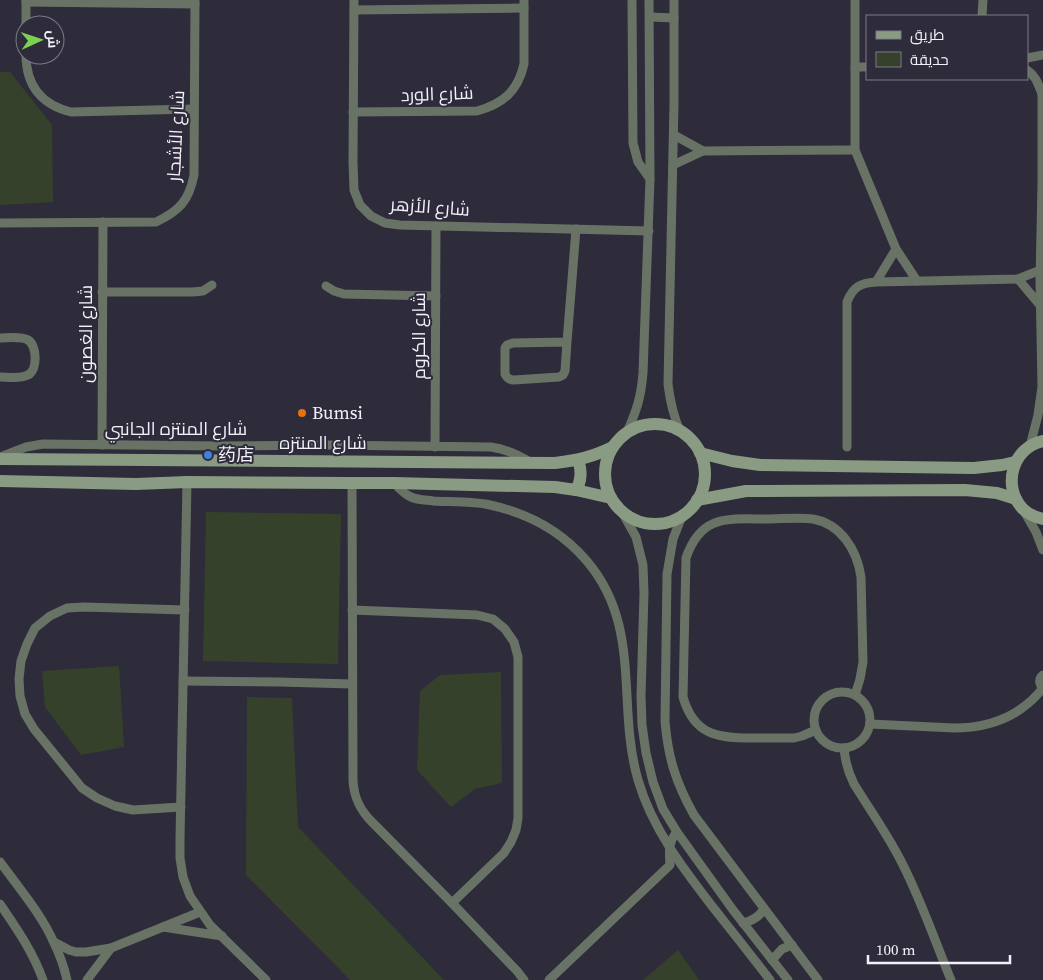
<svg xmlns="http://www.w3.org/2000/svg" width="1043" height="980" font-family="'Source Serif 4',Cairo,'Noto Sans SC',serif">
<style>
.green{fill:#36412c}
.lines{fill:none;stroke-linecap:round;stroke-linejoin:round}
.street{stroke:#697365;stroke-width:9}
.secondary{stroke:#8a9b83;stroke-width:12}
.food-dot{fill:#e8710a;stroke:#2e2b3b;stroke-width:2}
.shop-dot{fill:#3f7fe0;stroke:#2e2b3b;stroke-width:2}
.labels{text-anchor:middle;stroke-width:4;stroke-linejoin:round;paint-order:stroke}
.street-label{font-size:18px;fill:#f2f0fb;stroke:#2e2b3b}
.poi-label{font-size:18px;fill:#f2f0fb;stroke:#2e2b3b;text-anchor:start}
</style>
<rect width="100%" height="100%" fill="#2e2b3b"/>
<g class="green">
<polygon points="0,72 10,72 52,125 53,202 0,205"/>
<polygon points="206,512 341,514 338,664 203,661"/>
<polygon points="119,666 124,747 81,755 45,707 42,671"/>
<polygon points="501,672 502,783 475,789 451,807 417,770 420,691 440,675"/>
<polygon points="247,697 292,698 298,827 444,980 350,980 246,875"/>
<polygon points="678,950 699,980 643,980"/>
</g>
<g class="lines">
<g class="street">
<polyline points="26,0 26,25"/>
<polyline points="354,0 353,162 354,190 360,205 371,216 385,223 400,225 649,231"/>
<polyline points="632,0 633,143 638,162 650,179"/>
<path d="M 674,0 L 674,104 L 668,384 C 670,401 673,415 680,431"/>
<polyline points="855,0 855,150 896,249 917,281"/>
<polyline points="26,2 195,4"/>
<polyline points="354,10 524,8"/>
<polyline points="982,16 983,0"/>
<polyline points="650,17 674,18"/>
<path d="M 26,55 C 26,86 42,105 71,112 L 194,109"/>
<polyline points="1027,58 1043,55"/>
<polyline points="855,67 867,67"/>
<path d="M 1027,70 C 1036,76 1038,84 1042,94 L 1043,94"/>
<path d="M 353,112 L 477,111 C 503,104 518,91 524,64 L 524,0"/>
<polyline points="674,135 703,151"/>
<polyline points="673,165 703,151 855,150"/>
<path d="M 0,223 L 156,222 C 179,211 189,201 194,175 L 195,0"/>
<polyline points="1018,279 1040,305"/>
<polyline points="876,282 896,249"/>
<polyline points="326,286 334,291 344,294 436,296"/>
<polyline points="102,292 193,292 203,291 212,285"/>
<path d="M 0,338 C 8,338 21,336 28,340 C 37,345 38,370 28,375 C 20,379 8,377 0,377"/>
<path d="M 567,342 L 565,371 L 563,375 L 559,377 L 514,380 C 509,380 507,378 505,374 L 505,348 L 507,345 L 513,343 L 567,342 L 576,229"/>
<path d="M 627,432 C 637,410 641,397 643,373 L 650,179 L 649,0"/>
<polyline points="102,445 103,222"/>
<polyline points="1030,446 1038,415 1042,387 1040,281 1042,183 1042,94 1043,88"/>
<polyline points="435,447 436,226"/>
<path d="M 847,447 L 847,302 C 853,287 860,283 876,282 L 1018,279 L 1043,269"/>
<path d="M 0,457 L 26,447 L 43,444 L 219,446 L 322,445 L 491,447 C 506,449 517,454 530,462"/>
<polyline points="187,482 180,839 180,858 183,877 190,896 210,925 266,980"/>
<path d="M 352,483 L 353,781 C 354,798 360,810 372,822 L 452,903 L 517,971 L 524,980"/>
<path d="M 394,483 C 399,488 404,494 411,497 C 418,500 426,500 433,501 C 451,502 472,501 490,505 C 527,513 561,531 586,560 C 643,626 616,704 638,780 C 652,828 682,867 712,906 C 731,930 751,955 770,980"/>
<polyline points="1024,511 1036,532 1043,550"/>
<polyline points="622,512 636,537 643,565 644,593 641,696 642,725 646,753 653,782 663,809 677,832 733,910 788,980"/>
<path d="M 682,516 L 673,539 L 667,574 L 665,721 C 668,758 676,783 694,815 L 818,980"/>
<polyline points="352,610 477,615 493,619 505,629 514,642 518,657 518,818 516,830 511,842 504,853 452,903"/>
<path d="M 1043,675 C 1038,679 1039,684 1043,688"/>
<polyline points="183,681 279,682 352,684"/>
<circle cx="842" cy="720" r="28"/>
<path d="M 870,724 L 954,728 C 990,728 1020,717 1043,688"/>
<path d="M 816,730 L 802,736 L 794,738 C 780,738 766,738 752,738 C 717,738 694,735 683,697 L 686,558 C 701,514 728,519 767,519 C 780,519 800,517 813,519 C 841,524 857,550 861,577 L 863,662 L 860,679 L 855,695"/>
<path d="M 844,748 C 845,761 848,772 854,784 C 870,810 888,835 902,863 C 921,900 935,941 951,980"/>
<polyline points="181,807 133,810 115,806 97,798 82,788 34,729 25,714 20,696 19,679 21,661 27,644 35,628 50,616 67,608 84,607 185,610"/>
<path d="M 0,862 C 19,888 42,915 54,943 C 60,955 64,967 67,980"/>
<path d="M 0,904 C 17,929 33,952 43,980"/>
<path d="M 743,923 C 753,921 759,917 764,909"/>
<polyline points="163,927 222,936"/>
<polyline points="54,942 69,950 76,952 86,952 111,948 200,912"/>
<polyline points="772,960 782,949 792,945"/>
<polyline points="87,980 111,948"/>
<path d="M 549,980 L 670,865 C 669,852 668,842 677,832"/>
</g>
<g class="secondary">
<circle cx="655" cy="474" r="50"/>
<path d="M 1043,441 C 1013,447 1001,486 1023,509 C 1028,514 1035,517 1043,519"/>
<polyline points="700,453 732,461 760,465 974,468 1002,465 1015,462"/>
<path d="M 0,459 L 555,463 C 579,460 592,457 613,447"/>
<polyline points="0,481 136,484 187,482 349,483 394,483 555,487 576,490 611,498"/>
<path d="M 576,490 C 582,480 582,471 578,460"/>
<polyline points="697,500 746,491 965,490 997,493 1016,499"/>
</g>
</g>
<circle class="food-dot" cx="302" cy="413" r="5"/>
<circle class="shop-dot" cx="208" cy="455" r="5"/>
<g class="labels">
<g class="street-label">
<text transform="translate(437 94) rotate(-2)" y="6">شارع الورد</text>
<text transform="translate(176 136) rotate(-87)" y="6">شارع الأشجار</text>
<text transform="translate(430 207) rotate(4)" y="6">شارع الأزهر</text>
<text transform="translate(86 334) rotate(-90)" y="6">شارع الغصون</text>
<text transform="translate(419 336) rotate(-90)" y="6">شارع الكروم</text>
<text x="176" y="435">شارع المنتزه الجانبي</text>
<text x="323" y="449">شارع المنتزه</text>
</g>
<g class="poi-label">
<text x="312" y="419">Bumsi</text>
<text x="218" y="461">药店</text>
</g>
</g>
<rect x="866" y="15" width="162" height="65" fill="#2e2b3b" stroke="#7c7a88"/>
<rect x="876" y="31" width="25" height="8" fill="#8a9b83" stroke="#7c7a88"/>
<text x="910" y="40" font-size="15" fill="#f2f0fb">طريق</text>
<rect x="876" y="52" width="25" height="15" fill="#36412c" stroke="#7c7a88"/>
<text x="910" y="65" font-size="15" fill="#f2f0fb">حديقة</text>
<g transform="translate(40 40) rotate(87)"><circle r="24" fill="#2e2b3b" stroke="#7c7a88"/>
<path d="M0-4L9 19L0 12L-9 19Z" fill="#7cd154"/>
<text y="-8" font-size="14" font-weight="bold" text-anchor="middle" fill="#f2f0fb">ش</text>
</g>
<path d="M868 955v8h142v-8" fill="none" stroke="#f2f0fb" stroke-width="2.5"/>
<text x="876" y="955" font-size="15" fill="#f2f0fb" stroke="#2e2b3b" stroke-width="4" paint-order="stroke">100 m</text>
</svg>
